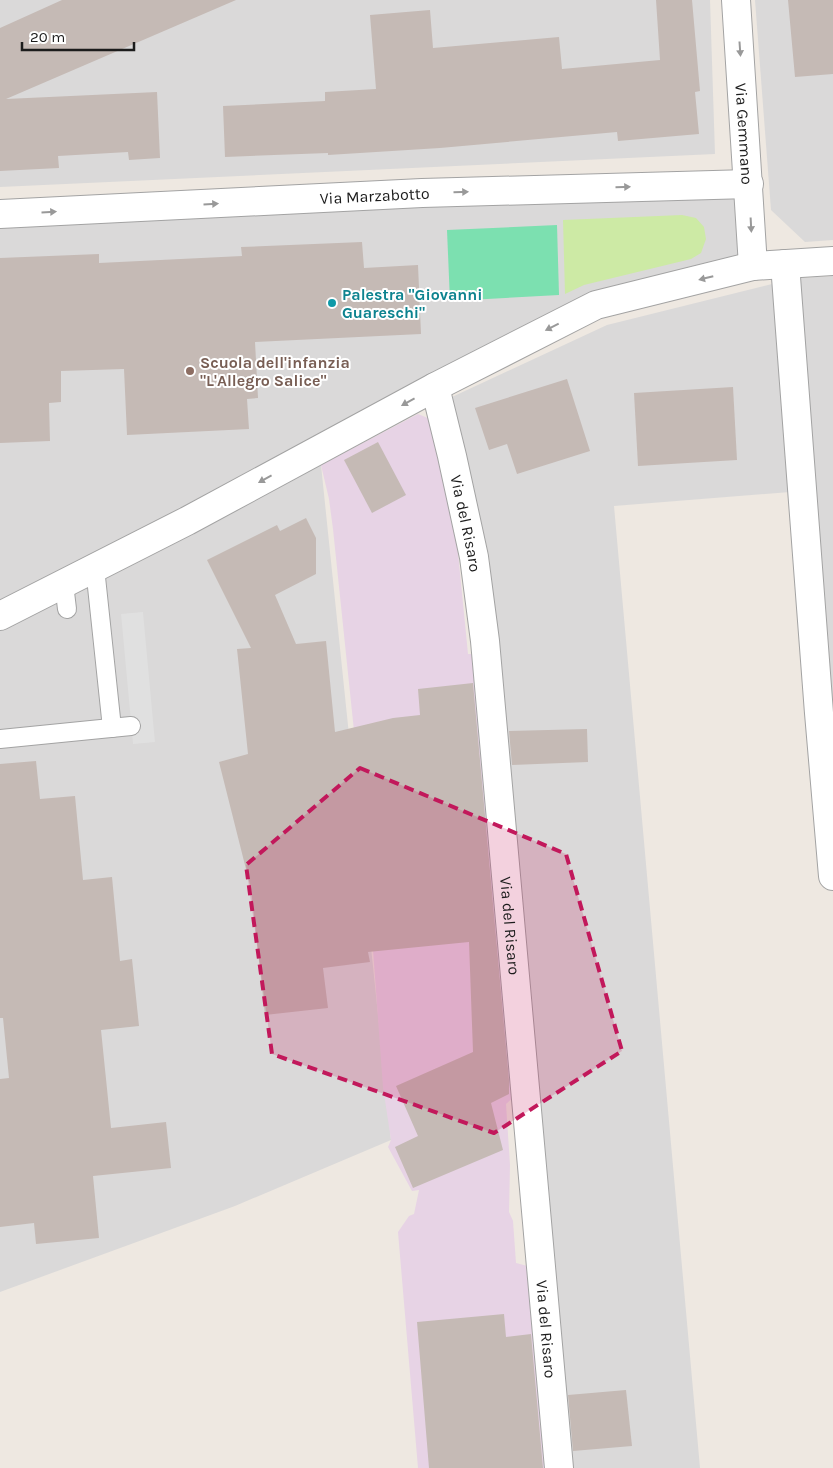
<svg xmlns="http://www.w3.org/2000/svg" width="833" height="1468" font-family="Karla,sans-serif">
<style>
.residential{fill:#dad9d9}
.industrial{fill:#e7d3e5}
.grass{fill:#cdeaa5}
.pitch{fill:#7ce0b0}
.parking{fill:#e0e0e0}
.building{fill:#c5bab5}
.lines{fill:none;stroke-linecap:round;stroke-linejoin:round}
.lane-casing{stroke:#a3a3a3;stroke-width:20}
.street-casing{stroke:#a3a3a3;stroke-width:30}
.lane{stroke:#fff;stroke-width:18}
.street{stroke:#fff;stroke-width:28}
.oneway{fill:#999}
.marked{fill:#c2185b;fill-opacity:0.2;stroke:#c2185b;stroke-width:4;stroke-dasharray:10 6;stroke-linejoin:round}
.culture-dot{fill:#0f9aa8;stroke:#fff;stroke-width:2}
.education-dot{fill:#8d6e63;stroke:#fff;stroke-width:2}
.labels{text-anchor:middle;stroke-width:4;stroke-linejoin:round;paint-order:stroke}
.street-label{font-size:16px;fill:#1c1c1c;stroke:#fff}
.culture-label{font-size:16px;font-weight:bold;fill:#0d838f;stroke:#fff;text-anchor:start}
.education-label{font-size:16px;font-weight:bold;fill:#785e54;stroke:#fff;text-anchor:start}
</style>
<rect width="100%" height="100%" fill="#eee8e1"/>
<g class="residential">
<polygon points="0,0 710,0 715,154 0,187"/>
<polygon points="755,0 833,0 833,240 805,242 771,210"/>
<polygon points="749,184 753,266 596,305 321,465 391,1140 235,1206 0,1292 0,217"/>
<polygon points="833,276 833,705 800,278"/>
<polygon points="772,284 790,492 614,506 700,1468 573,1468 489,556 452,397 607,325"/>
</g>
<polygon class="industrial" points="418,414 430,419 455,523 468,654 478,654 516,1095 506,1104 510,1165 509,1212 513,1221 516,1263 531,1267 551,1468 418,1468 398,1232 409,1216 414,1214 419,1190 412,1191 388,1147 391,1140 383,1087 364,827 333,529 329,499 321,465"/>
<polygon class="grass" points="682,215 696,218 704,227 706,239 701,253 691,259 584,285 565,294 563,220"/>
<polygon class="pitch" points="557,225 559,295 450,301 447,230"/>
<polygon class="parking" points="143,612 155,742 133,744 121,614"/>
<g class="building">
<polygon points="62,0 236,0 6,99 157,92 160,158 129,160 128,152 58,156 59,168 0,171 0,28"/>
<polygon points="656,0 692,0 700,91 695,92 699,134 618,141 617,132 440,148 328,155 328,153 225,157 223,106 325,101 325,92 376,89 370,15 430,10 433,48 559,37 562,69 660,60"/>
<polygon points="788,0 833,0 833,74 795,77"/>
<polygon points="362,242 364,268 418,265 421,334 255,342 258,398 247,399 249,429 127,435 124,369 61,371 61,402 49,403 50,441 0,443 0,258 99,254 99,263 242,256 241,247"/>
<polygon points="567,379 590,451 517,474 507,444 489,450 475,408"/>
<polygon points="733,387 737,460 638,466 634,393"/>
<polygon points="378,442 406,495 372,513 344,460"/>
<polygon points="306,518 316,538 316,574 275,595 296,644 326,641 335,732 393,718 420,715 418,689 473,683 509,1080 509,1094 491,1103 503,1150 413,1188 395,1147 418,1136 396,1086 473,1052 469,942 368,952 370,962 323,968 328,1008 265,1015 251,889 219,762 248,754 237,649 251,648 207,560 277,525 280,531"/>
<polygon points="587,729 588,762 512,765 509,731"/>
<polygon points="36,761 40,799 75,796 83,880 112,877 120,961 132,959 139,1026 101,1030 111,1128 166,1122 171,1168 93,1176 99,1238 36,1244 34,1223 0,1227 0,1079 9,1078 3,1018 0,1018 0,764"/>
<polygon points="504,1314 506,1337 531,1334 543,1468 429,1468 417,1322"/>
<polygon points="626,1390 632,1446 573,1451 568,1395"/>
</g>
<g class="lines">
<g class="lane-casing">
<g id="lane">
<polyline points="95,568 112,728"/>
<polyline points="64,584 67,609"/>
<polyline points="0,739 131,726"/>
</g>
</g>
<g class="street-casing">
<g id="street">
<path id="s1" d="M 736,0 L 753,266"/>
<path id="s2" d="M 0,214 L 422,193 L 749,184"/>
<polyline points="785,264 819,713 833,876"/>
<path id="s3" d="M 435,387 L 452,456 L 474,557 L 485,641 L 559,1468"/>
<polyline points="0,616 187,521 435,387 596,305 753,266 833,261"/>
</g>
</g>
<use href="#lane" class="lane"/>
<use href="#street" class="street"/>
</g>
<defs><path id="oneway-solid" d="M-6-.8H1V-3.2L6.5 0L1 3.2V.8H-6Z" transform="scale(1.25)"/></defs>
<g class="oneway">
<use href="#oneway-solid" transform="translate(740 49) rotate(86)"/>
<use href="#oneway-solid" transform="translate(623 187) rotate(-2)"/>
<use href="#oneway-solid" transform="translate(461 192) rotate(-2)"/>
<use href="#oneway-solid" transform="translate(211 204) rotate(-3)"/>
<use href="#oneway-solid" transform="translate(49 212) rotate(-3)"/>
<use href="#oneway-solid" transform="translate(751 225) rotate(87)"/>
<use href="#oneway-solid" transform="translate(706 278) rotate(166)"/>
<use href="#oneway-solid" transform="translate(552 327) rotate(153)"/>
<use href="#oneway-solid" transform="translate(408 402) rotate(151)"/>
<use href="#oneway-solid" transform="translate(265 479) rotate(151)"/>
</g>
<path class="marked" d="M 360,768 L 566,854 L 622,1051 L 494,1133 L 272,1054 L 246,865 Z"/>
<circle class="culture-dot" cx="332" cy="303" r="5"/>
<circle class="education-dot" cx="190" cy="371" r="5"/>
<g class="labels">
<g class="street-label">
<text dy="6" stroke="none"><textPath href="#s1" startOffset="134">Via Gemmano</textPath></text>
<text dy="6" stroke="none"><textPath href="#s2" startOffset="375">Via Marzabotto</textPath></text>
<text dy="6" stroke="none"><textPath href="#s3" startOffset="140">Via del Risaro</textPath></text>
<text dy="6" stroke="none"><textPath href="#s3" startOffset="545">Via del Risaro</textPath></text>
<text dy="6" stroke="none"><textPath href="#s3" startOffset="950">Via del Risaro</textPath></text>
</g>
<g class="culture-label">
<text x="342" y="300">Palestra "Giovanni<tspan x="342" dy="18">Guareschi"</tspan></text>
</g>
<g class="education-label">
<text x="200" y="368">Scuola dell'infanzia<tspan x="200" dy="18">"L'Allegro Salice"</tspan></text>
</g>
</g>
<path d="M22 42v8h112v-8" fill="none" stroke="#1c1c1c" stroke-width="2.5"/>
<text x="30" y="42" font-size="15" fill="#1c1c1c" stroke="#ffffff" stroke-width="4" paint-order="stroke">20 m</text>
</svg>
